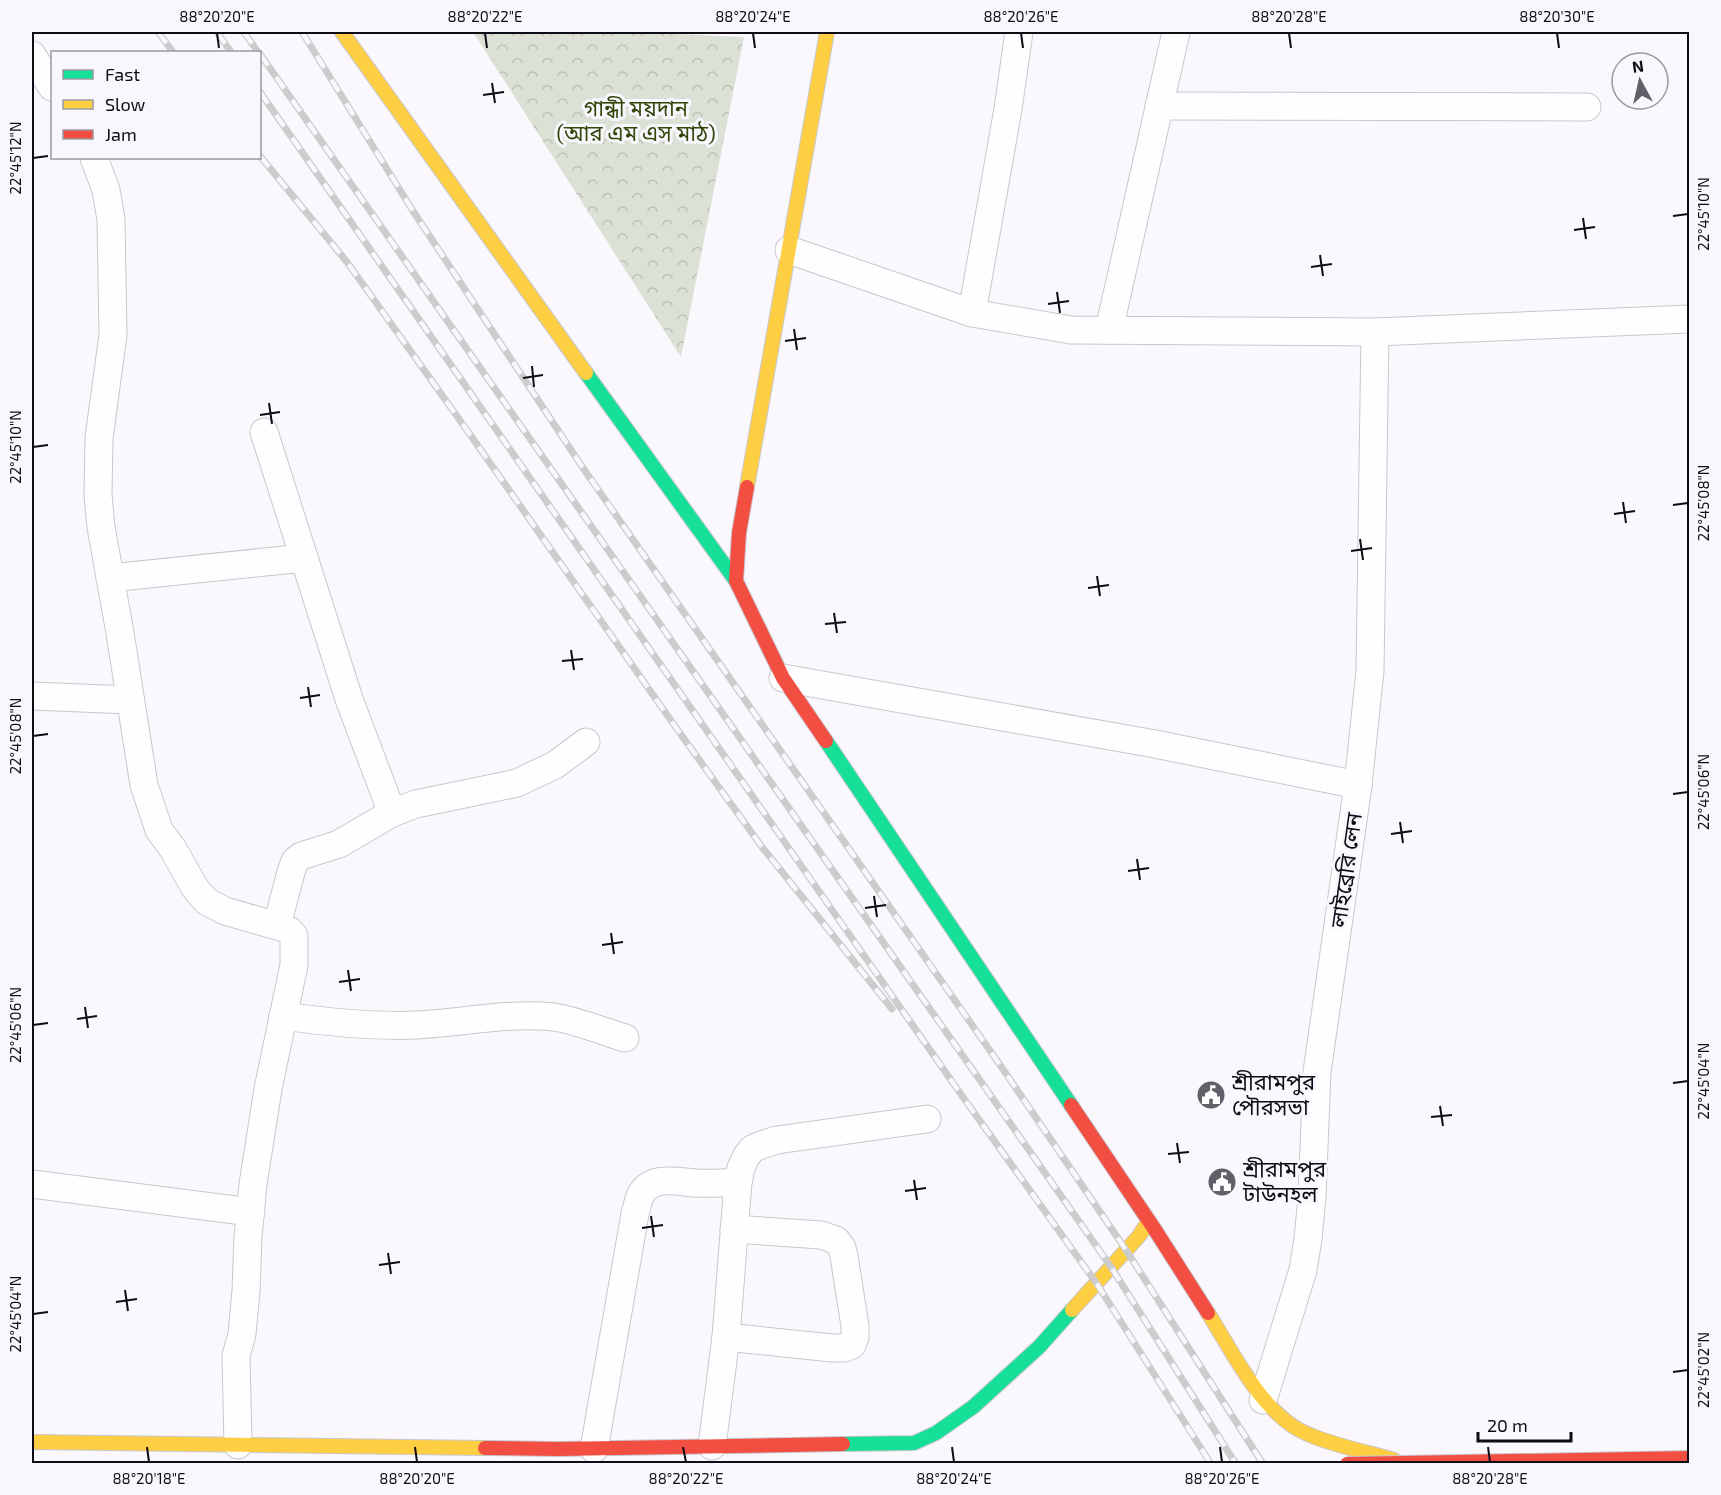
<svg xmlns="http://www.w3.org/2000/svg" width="1721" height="1495" font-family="'Exo 2','Noto Sans Bengali',sans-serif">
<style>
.park{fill:url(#park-crowns)}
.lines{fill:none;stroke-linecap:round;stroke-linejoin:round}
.street-casing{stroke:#c9c6ce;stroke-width:29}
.fast-casing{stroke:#c9c6ce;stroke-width:16}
.slow-casing{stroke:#c9c6ce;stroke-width:16}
.jam-casing{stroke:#c9c6ce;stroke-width:16}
.street{stroke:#fefeff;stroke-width:27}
.fast{stroke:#16e098;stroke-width:14}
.slow{stroke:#ffcf43;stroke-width:14}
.jam{stroke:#f24e42;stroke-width:14}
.rail-casing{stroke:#cccccd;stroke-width:7}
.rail{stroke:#f9f7fe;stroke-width:4.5;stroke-dasharray:14;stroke-linecap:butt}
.jam-bridge-casing{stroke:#c9c6ce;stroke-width:16;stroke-linecap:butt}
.jam-bridge{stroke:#f24e42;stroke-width:14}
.ticks{fill:none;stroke:#0f0c16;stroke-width:2}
.labels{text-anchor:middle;stroke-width:6;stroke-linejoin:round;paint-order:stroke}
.park-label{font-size:22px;fill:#314609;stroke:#f9f7fe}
.street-label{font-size:22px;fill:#0f0c16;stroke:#f9f7fe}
.poi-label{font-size:22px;fill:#0f0c16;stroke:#f9f7fe;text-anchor:start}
.neatline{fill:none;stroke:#0f0c16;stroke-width:2}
.ticks-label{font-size:15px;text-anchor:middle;fill:#0f0c16}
</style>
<defs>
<pattern id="park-crowns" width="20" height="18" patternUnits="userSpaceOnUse" patternTransform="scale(1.5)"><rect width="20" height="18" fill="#dce1d6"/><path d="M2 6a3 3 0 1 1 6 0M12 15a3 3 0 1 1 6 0" fill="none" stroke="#bcc0b7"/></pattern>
</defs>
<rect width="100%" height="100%" fill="#faf8fd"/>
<polygon class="park" points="473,32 631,32 744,37 681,357"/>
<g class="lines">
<g class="street-casing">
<g id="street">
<polyline points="32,55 52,87"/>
<polyline points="1159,106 1587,107"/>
<polyline points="94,158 106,190 111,220 113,335 99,438 98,495 101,527 120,633 144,785 159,830 173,849 195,888 206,901 225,911 284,928 290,931 294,936 294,965 268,1089 253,1184 248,1237 246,1291 242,1334 236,1356 238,1445"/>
<polyline points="789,250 972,313 1071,330 1375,332 1690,319"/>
<polyline points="972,313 1008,109 1019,32"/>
<polyline points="1109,330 1176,32"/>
<polyline points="264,432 349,699 392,813"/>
<polyline points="110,578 304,558"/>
<polyline points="783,678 1155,744 1358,785"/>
<polyline points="32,696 130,700"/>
<polyline points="277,925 291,872 295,861 301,856 339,844 392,813 416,804 517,783 555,765 586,742"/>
<path d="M 283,1016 C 327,1022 372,1027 416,1025 C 463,1023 507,1012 554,1017 C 575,1020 605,1032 625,1038"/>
<polyline points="32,1184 251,1212"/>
<polyline points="726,1337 832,1348 844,1348 852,1345 855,1337 855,1326 844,1256 842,1248 836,1240 821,1235 734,1229"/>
<polyline points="1263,1400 1303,1270 1308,1239 1312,1197 1317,1072 1358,785 1370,671 1375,332"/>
<polyline points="712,1446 726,1337 738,1182 741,1168 746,1157 752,1149 761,1145 777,1140 927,1119"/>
<path d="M 594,1449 L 635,1214 C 637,1208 638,1201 640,1196 C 651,1174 677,1182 695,1183 C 709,1184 724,1183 738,1182"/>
</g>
</g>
<g class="fast-casing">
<g id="fast">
<polyline points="586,373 736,581"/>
<polyline points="826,741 1071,1105"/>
<polyline points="843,1444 914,1443 936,1433 973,1407 1039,1347 1072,1310"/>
</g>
</g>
<g class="slow-casing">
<g id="slow">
<polyline points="342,32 586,373"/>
<polyline points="747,487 827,32"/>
<polyline points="1072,1310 1139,1236 1149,1221"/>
<path d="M 1208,1313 C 1234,1354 1263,1417 1310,1435 C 1336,1446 1367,1452 1394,1460"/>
<polyline points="32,1442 485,1448"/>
</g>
</g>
<g class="jam-casing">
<g id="jam">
<polyline points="747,487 739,533 736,581 783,678 826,741"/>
<polyline points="1071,1105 1157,1233 1208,1313"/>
<polyline points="485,1448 558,1449 843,1444"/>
</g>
</g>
<use href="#street" class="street"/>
<use href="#fast" class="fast"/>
<use href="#slow" class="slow"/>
<use href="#jam" class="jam"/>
<g class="rail-casing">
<g id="rail">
<polyline points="158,32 173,52"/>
<polyline points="217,32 231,52"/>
<polyline points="244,32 258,52"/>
<polyline points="302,32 413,211 583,468 1007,1075 1126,1250 1263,1464"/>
<polyline points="260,54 1111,1267 1236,1464"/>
<polyline points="260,92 965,1100 1097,1284 1211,1464"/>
<polyline points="260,156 347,262 464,426 677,729 762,847 892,1009"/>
</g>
</g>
<use href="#rail" class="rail"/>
<g class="jam-bridge-casing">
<polyline id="jam-bridge" points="1347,1464 1690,1458"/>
</g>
<use href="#jam-bridge" class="jam-bridge"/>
</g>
<path class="ticks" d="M 217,33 L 219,48M 485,33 L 487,48M 753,33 L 755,48M 1021,33 L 1023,48M 1289,33 L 1291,48M 1557,33 L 1559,48M 492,83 L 495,103M 483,95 L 504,92M 33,158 L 48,156M 1673,216 L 1688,214M 1583,218 L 1586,239M 1574,230 L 1595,227M 1320,255 L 1323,276M 1311,267 L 1332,264M 1057,292 L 1060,313M 1048,304 L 1069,301M 794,329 L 797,350M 785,341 L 806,338M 532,366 L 534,387M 523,378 L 543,375M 269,403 L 272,424M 260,415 L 280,412M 33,447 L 48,445M 1623,502 L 1626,523M 1673,505 L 1688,503M 1614,514 L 1635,511M 1360,539 L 1363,560M 1351,551 L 1372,548M 1097,576 L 1100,596M 1088,588 L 1109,585M 834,613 L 837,633M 825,624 L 846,622M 571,650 L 574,670M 562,661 L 583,659M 308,687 L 311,707M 300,698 L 320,695M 33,736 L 48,734M 1673,794 L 1688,792M 1400,822 L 1403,843M 1391,834 L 1412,831M 1137,859 L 1140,880M 1128,871 L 1149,868M 874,896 L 877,917M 865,908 L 886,905M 611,933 L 614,954M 602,945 L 623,942M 348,970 L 351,991M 339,982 L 360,979M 85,1007 L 88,1028M 77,1019 L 97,1016M 33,1025 L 48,1023M 1673,1083 L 1688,1081M 1440,1106 L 1443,1126M 1431,1117 L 1452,1115M 1177,1143 L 1180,1163M 1168,1154 L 1189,1152M 914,1180 L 917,1200M 905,1191 L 926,1188M 651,1216 L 654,1237M 642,1228 L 663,1225M 388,1253 L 391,1274M 379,1265 L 400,1262M 125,1290 L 128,1311M 116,1302 L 137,1299M 33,1314 L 48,1312M 1673,1372 L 1688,1370M 147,1447 L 149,1462M 415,1447 L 417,1462M 683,1447 L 686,1462M 952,1447 L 954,1462M 1220,1447 L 1222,1462M 1488,1447 L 1490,1462"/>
<defs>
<g id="civic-disc" transform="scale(1.5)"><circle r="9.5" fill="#615f67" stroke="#f9f7fe"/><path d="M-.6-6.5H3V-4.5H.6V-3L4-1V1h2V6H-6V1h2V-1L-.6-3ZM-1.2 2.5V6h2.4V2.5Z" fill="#fff"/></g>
</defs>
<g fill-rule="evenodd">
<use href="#civic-disc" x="1211" y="1095"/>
<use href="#civic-disc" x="1222" y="1182"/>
</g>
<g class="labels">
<g class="park-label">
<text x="636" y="116">গান্ধী ময়দান<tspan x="636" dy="25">(আর এম এস মাঠ)</tspan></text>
</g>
<g class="street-label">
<text transform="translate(1346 870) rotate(-82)" y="8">লাইব্রেরি লেন</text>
</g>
<g class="poi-label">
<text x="1232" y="1090">শ্রীরামপুর<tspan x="1232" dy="25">পৌরসভা</tspan></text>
<text x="1243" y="1177">শ্রীরামপুর<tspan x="1243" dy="25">টাউনহল</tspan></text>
</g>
</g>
<rect width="1721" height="1495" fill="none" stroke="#f9f7fe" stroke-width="66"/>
<rect x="51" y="51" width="210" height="108" fill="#f9f7fe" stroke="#9b99a1" stroke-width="1.5"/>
<rect x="63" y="70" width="30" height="9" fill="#16e098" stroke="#9b99a1" stroke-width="1.5"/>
<text x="105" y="81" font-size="18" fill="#0f0c16">Fast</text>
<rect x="63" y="100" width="30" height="9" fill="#ffcf43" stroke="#9b99a1" stroke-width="1.5"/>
<text x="105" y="111" font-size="18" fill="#0f0c16">Slow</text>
<rect x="63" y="130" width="30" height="9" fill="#f24e42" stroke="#9b99a1" stroke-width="1.5"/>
<text x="105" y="141" font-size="18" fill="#0f0c16">Jam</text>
<g transform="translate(1640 81) rotate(352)"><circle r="28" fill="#f9f7fe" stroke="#9b99a1" stroke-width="1.5"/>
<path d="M0-4.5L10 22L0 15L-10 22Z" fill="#615f67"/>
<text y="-9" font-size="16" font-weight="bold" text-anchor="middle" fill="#0f0c16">N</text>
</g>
<path d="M1478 1432v9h93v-9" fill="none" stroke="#0f0c16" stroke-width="3"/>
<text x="1487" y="1432" font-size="18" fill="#0f0c16" stroke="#f9f7fe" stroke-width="4.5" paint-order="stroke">20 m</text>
<rect x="33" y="33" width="1655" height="1429" class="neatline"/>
<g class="ticks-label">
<text x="217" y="22">88°20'20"E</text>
<text x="485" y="22">88°20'22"E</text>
<text x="753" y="22">88°20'24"E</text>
<text x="1021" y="22">88°20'26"E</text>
<text x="1289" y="22">88°20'28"E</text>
<text x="1557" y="22">88°20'30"E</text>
<text transform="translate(16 158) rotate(-90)" y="5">22°45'12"N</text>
<text transform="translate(1704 214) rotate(-90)" y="5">22°45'10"N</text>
<text transform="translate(16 447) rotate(-90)" y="5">22°45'10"N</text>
<text transform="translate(1704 503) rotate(-90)" y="5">22°45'08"N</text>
<text transform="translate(16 736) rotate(-90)" y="5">22°45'08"N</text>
<text transform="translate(1704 792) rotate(-90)" y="5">22°45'06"N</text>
<text transform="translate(16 1025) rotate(-90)" y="5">22°45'06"N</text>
<text transform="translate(1704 1081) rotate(-90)" y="5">22°45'04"N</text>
<text transform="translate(16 1314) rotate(-90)" y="5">22°45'04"N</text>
<text transform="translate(1704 1370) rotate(-90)" y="5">22°45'02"N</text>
<text x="149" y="1484">88°20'18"E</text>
<text x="417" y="1484">88°20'20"E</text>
<text x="686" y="1484">88°20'22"E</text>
<text x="954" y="1484">88°20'24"E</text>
<text x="1222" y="1484">88°20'26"E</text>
<text x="1490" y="1484">88°20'28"E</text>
</g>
</svg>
